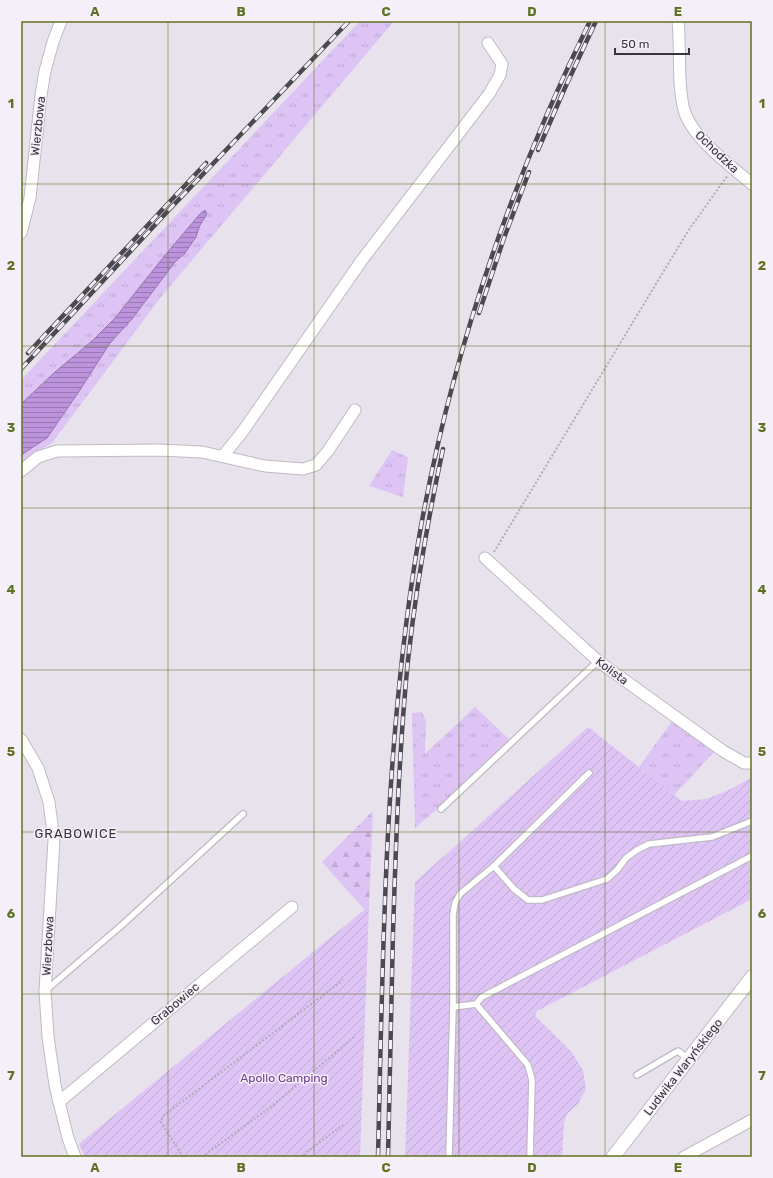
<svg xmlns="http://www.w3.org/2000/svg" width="773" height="1178" font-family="Rubik,sans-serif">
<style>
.grass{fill:url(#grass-tufts)}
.forest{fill:url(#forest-firs)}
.garden{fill:url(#garden-furrows)}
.water{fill:url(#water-rules);stroke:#9477ab}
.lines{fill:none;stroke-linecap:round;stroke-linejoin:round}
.service-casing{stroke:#c0bac4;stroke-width:8}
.minor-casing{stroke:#c0bac4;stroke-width:13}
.tertiary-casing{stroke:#c0bac4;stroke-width:15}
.path{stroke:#b0acb4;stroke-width:2;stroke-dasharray:2 2;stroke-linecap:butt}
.service{stroke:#fff;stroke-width:5.5}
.minor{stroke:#fff;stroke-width:11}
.tertiary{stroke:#fff;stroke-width:13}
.rail-casing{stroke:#4c4a4f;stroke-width:4.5}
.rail{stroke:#f5effa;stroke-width:3;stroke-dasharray:9;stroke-linecap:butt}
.grid{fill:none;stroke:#5f7221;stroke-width:1;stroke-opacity:0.55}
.labels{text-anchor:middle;stroke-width:3;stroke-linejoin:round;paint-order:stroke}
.street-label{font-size:12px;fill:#38363a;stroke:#f5effa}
.park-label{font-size:12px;fill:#6c398f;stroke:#f5effa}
.neighbourhood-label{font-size:13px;letter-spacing:1px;fill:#38363a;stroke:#f5effa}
.neatline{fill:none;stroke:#5f7221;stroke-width:1.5}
.grid-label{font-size:13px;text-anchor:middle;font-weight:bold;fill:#5f7221}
</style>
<defs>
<pattern id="grass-tufts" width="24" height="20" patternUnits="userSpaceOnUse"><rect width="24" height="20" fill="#dec3f5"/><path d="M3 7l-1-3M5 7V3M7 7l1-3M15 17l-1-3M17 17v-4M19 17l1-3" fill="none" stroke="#bfa8d3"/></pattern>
<pattern id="forest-firs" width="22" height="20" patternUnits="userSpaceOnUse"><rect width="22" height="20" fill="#dec3f5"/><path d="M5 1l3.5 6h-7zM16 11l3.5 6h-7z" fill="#bfa8d3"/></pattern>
<pattern id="garden-furrows" width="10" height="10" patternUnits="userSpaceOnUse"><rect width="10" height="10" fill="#dec3f5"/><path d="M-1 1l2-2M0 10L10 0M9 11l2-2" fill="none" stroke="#bfa8d3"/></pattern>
<pattern id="water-rules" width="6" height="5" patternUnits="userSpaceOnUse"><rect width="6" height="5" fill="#bc93dc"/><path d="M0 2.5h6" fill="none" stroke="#9a79b3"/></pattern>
</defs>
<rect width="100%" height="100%" fill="#e7e2ec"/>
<g class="grass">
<polygon points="360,21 394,21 161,297 52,443 34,453 21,464 21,455 47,438 80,390 110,343 132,319 175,262 185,253 196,237 200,225 207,215 132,297 115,318 92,341 55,372 21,404 21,380"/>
<polygon points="392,450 408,457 403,497 369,486"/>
<polygon points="475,707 510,740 437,809 415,828 412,713 422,712 426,721 425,754"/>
<polygon points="673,720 715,751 674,795 639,767"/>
</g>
<polygon class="forest" points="373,811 369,906 365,910 322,862"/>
<g class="garden">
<polygon points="588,727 682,801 707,799 733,788 752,777 752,899 537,1011 535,1016 570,1050 583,1070 586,1089 578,1104 567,1114 564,1122 562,1157 405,1157 415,882"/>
<polygon points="369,906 360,1157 85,1157 79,1144"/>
</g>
<polygon class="water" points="205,210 207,214 200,225 196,237 185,253 175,262 132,319 110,343 80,390 47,438 21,455 21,404 55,372 92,341 115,318 162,259 199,215"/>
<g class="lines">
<g class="service-casing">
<g id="service">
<polyline points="441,809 598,661"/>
<polyline points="494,866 514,889 528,900 542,900 607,879 617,870 626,858 637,850 649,844 712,837 752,821"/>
<polyline points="45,991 122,925 243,814"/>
<polyline points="476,1004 528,1065 532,1080 530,1157"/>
<polyline points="453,1007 476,1004 482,997 752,856"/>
<polyline points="637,1075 678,1051 688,1059"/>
<polyline points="449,1157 453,1007 453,914 455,903 460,894 494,866 589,773"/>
</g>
</g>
<g class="minor-casing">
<g id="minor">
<path d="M 678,21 C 681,49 677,84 684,110 C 692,138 731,166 752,184"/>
<polyline points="21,233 30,198 41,95 45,71 53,42 61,21"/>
<polyline points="223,456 243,431 362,260 489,94 500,75 502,64 488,43"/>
<polyline points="21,471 38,457 57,451 159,450 202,452 265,466 303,469 316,465 328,451 355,410"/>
<polyline points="485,558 598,661 723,751 744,763 752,763"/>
<polyline points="21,739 38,768 49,802 54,840 45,991 48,1037 55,1085 59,1102 68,1138 75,1157"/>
<polyline points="59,1102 292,907"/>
<polyline points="684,1157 752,1120"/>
</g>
</g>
<g class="tertiary-casing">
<polyline id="tertiary" points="613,1157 752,977"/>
</g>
<g class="path">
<polyline points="494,552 688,231 728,175"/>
<polyline points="21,1154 23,1157"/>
<polyline points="183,1157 161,1122 163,1116 343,980"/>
<polyline points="202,1157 272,1106 354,1037"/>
<polyline points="300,1157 343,1125"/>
</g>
<use href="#service" class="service"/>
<use href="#minor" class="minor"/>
<use href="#tertiary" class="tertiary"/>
<g class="rail-casing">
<g id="rail">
<polyline points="538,150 564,90 596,21"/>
<polyline points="479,313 504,238 529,172"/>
<polyline points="28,353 206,163"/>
<polyline points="21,369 167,212 349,21"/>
<path d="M 378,1157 C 383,954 384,750 417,549 C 448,365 508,188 590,21"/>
<path d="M 388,1157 C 390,1082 391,1007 393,932 C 396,841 399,750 408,660 C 416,589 428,518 443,449"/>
</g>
</g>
<use href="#rail" class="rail"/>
</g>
<path class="grid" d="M 168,21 L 168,1157M 314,21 L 314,1157M 459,21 L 459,1157M 605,21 L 605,1157M 21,184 L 752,184M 21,346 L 752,346M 21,508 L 752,508M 21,670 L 752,670M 21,832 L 752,832M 21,994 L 752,994"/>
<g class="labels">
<g class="street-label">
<text transform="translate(38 126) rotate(-84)" y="4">Wierzbowa</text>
<text transform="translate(717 152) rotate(44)" y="4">Ochodzka</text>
<text transform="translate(612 671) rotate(37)" y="4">Kolista</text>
<text transform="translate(48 946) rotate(-87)" y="4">Wierzbowa</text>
<text transform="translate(175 1004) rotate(-40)" y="4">Grabowiec</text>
<text transform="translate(683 1067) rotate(-52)" y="4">Ludwika Waryńskiego</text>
</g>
<g class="park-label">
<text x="284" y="1082">Apollo Camping</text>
</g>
<g class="neighbourhood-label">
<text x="76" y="838">GRABOWICE</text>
</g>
</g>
<rect width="773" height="1178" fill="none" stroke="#f5effa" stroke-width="44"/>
<path d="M615 48v6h74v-6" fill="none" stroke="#38363a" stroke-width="2"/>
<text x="621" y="48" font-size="12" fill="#38363a" stroke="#f5effa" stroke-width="3" paint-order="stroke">50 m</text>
<rect x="22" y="22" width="729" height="1134" class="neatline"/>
<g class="grid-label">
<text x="95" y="16">A</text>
<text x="241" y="16">B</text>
<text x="386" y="16">C</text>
<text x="532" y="16">D</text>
<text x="678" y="16">E</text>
<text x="11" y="108">1</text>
<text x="762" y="108">1</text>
<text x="11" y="270">2</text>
<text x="762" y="270">2</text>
<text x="11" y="432">3</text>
<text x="762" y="432">3</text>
<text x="11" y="594">4</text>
<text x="762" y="594">4</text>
<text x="11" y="756">5</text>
<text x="762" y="756">5</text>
<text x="11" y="918">6</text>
<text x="762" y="918">6</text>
<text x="11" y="1080">7</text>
<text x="762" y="1080">7</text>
<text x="95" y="1172">A</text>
<text x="241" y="1172">B</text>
<text x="386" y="1172">C</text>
<text x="532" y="1172">D</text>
<text x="678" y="1172">E</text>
</g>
</svg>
